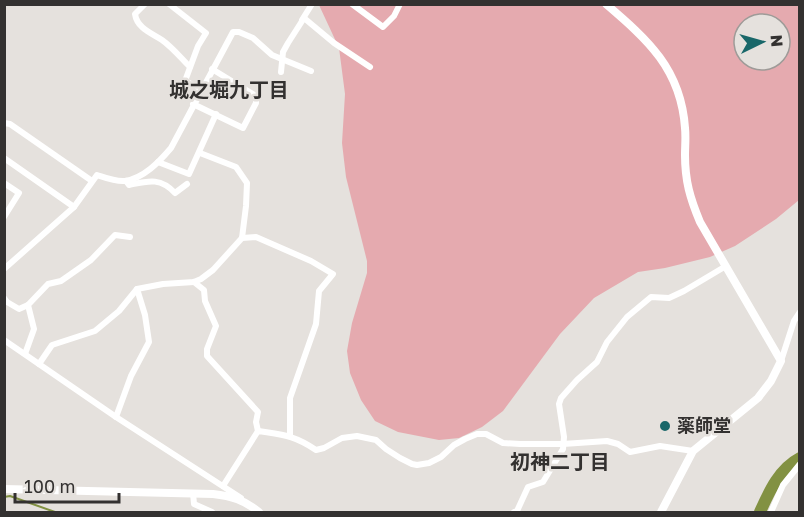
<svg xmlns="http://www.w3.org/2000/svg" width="804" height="517" font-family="'Golos Text','Noto Sans JP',sans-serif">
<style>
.green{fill:#e5aaaf;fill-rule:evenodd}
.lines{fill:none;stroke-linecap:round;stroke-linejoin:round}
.stream{stroke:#829142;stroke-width:2}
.river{stroke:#829142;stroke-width:12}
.minor{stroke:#fff;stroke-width:6}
.tertiary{stroke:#fff;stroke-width:8}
.secondary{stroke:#fff;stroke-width:8}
.poi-dot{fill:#196769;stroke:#e5e1dd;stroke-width:2}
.labels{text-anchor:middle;stroke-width:5;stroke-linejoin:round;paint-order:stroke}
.poi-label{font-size:18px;font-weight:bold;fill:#333130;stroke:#e5e1dd;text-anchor:start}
.neighbourhood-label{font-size:20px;font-weight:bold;fill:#333130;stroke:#e5e1dd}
</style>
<rect width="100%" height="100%" fill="#e5e1dd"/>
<path class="green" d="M 319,5 L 799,5 L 799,200 L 776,219 L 735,246 L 710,257 L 665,268 L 638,272 L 594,298 L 560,334 L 503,411 L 482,427 L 459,438 L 439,440 L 398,432 L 375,421 L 361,400 L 350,373 L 347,351 L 352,323 L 367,273 L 367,261 L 346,177 L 342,143 L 345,94 L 339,48 ZM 744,24 L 780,24 L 780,60 L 744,60 Z"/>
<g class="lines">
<polyline class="stream" points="4,497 10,496 55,512"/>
<path class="river" d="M 760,512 C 769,492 779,469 800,458"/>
<g class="minor">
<path d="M 145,4 L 135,14 C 137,28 151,33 162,40 C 172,47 181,58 190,67"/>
<polyline points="169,4 206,33 198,46 185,81 201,89"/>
<polyline points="352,4 383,27 394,16 400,4"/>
<polyline points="304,18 334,43 370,67"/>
<polyline points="302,20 312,4"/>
<polyline points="281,72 283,52 288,43 304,18"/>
<polyline points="193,104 243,128 256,103 256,96 212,69"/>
<polyline points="4,123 10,124 92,181"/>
<polyline points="4,158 74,207"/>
<polyline points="158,162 189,174 216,114"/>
<path d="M 126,181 L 129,185 C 148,181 160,177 175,193 L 187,184"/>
<polyline points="4,183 19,193 4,217"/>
<polyline points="242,238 256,237 311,261 333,274 319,291 316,324 290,398 290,436"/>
<path d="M 4,269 L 74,207 L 97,175 C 106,178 116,182 125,181 C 144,178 159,162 171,148 L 233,32 L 239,32 L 253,38 L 272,55 L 311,71"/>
<polyline points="194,282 204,290 205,301 216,326 207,349 207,356 258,412 256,422 258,431"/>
<polyline points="4,298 7,302 19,309 28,305"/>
<polyline points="4,340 116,417 241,498"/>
<polyline points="25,354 34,329 28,305 48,284 61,281 91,260 115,235 130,237"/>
<polyline points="781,361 794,321 800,312"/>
<polyline points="39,364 52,345 95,331 119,311 137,289 163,284 194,282 201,279 213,270 242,238 246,206 247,183 236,167 200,153"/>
<polyline points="116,417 131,376 149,342 145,315 137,289"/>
<path d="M 223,486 L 258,431 C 283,435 294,435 316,450 L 324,448 L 342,438 L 357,436 L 376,440 L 386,449 L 400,458 L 412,464 L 417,465 L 429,463 L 441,457 L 454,445 L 465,439 L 477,434 L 486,434 L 503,443 L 520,444 L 563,444 L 607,441 L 618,444 L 630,452 L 660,446 L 693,451"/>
<polyline points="193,493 194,504 212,512"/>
<polyline points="514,512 517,511 528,487 543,482 563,449 564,437 559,404 561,398 577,380 597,362 607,342 627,317 651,297 669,298 684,291 726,266"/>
<polyline points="771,512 783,485 800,464"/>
</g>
<path class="tertiary" d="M 606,4 C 648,40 681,69 685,128 C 686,137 685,146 685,155 C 685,181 690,198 700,222 L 781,361 L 771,381 L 758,398 L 693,451 L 661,512"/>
<path class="secondary" d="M 4,489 L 213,494 C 232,496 244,500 259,512"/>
</g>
<circle class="poi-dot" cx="665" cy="426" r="6"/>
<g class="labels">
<g class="poi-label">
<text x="677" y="432">薬師堂</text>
</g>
<g class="neighbourhood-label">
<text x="229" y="97">城之堀九丁目</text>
<text x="560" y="469">初神二丁目</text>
</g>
</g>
<rect width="804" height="517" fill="none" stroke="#333130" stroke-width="12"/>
<g transform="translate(762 42) rotate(85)"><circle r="28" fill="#e5e1dd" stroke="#9e9b98" stroke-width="1.5"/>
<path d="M0-4.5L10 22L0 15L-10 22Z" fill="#196769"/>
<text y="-9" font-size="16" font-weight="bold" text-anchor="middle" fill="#333130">N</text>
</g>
<path d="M15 493v9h104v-9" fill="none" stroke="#333130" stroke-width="3"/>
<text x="24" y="493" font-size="18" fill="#333130" stroke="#e5e1dd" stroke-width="4.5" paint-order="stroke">100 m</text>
</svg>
